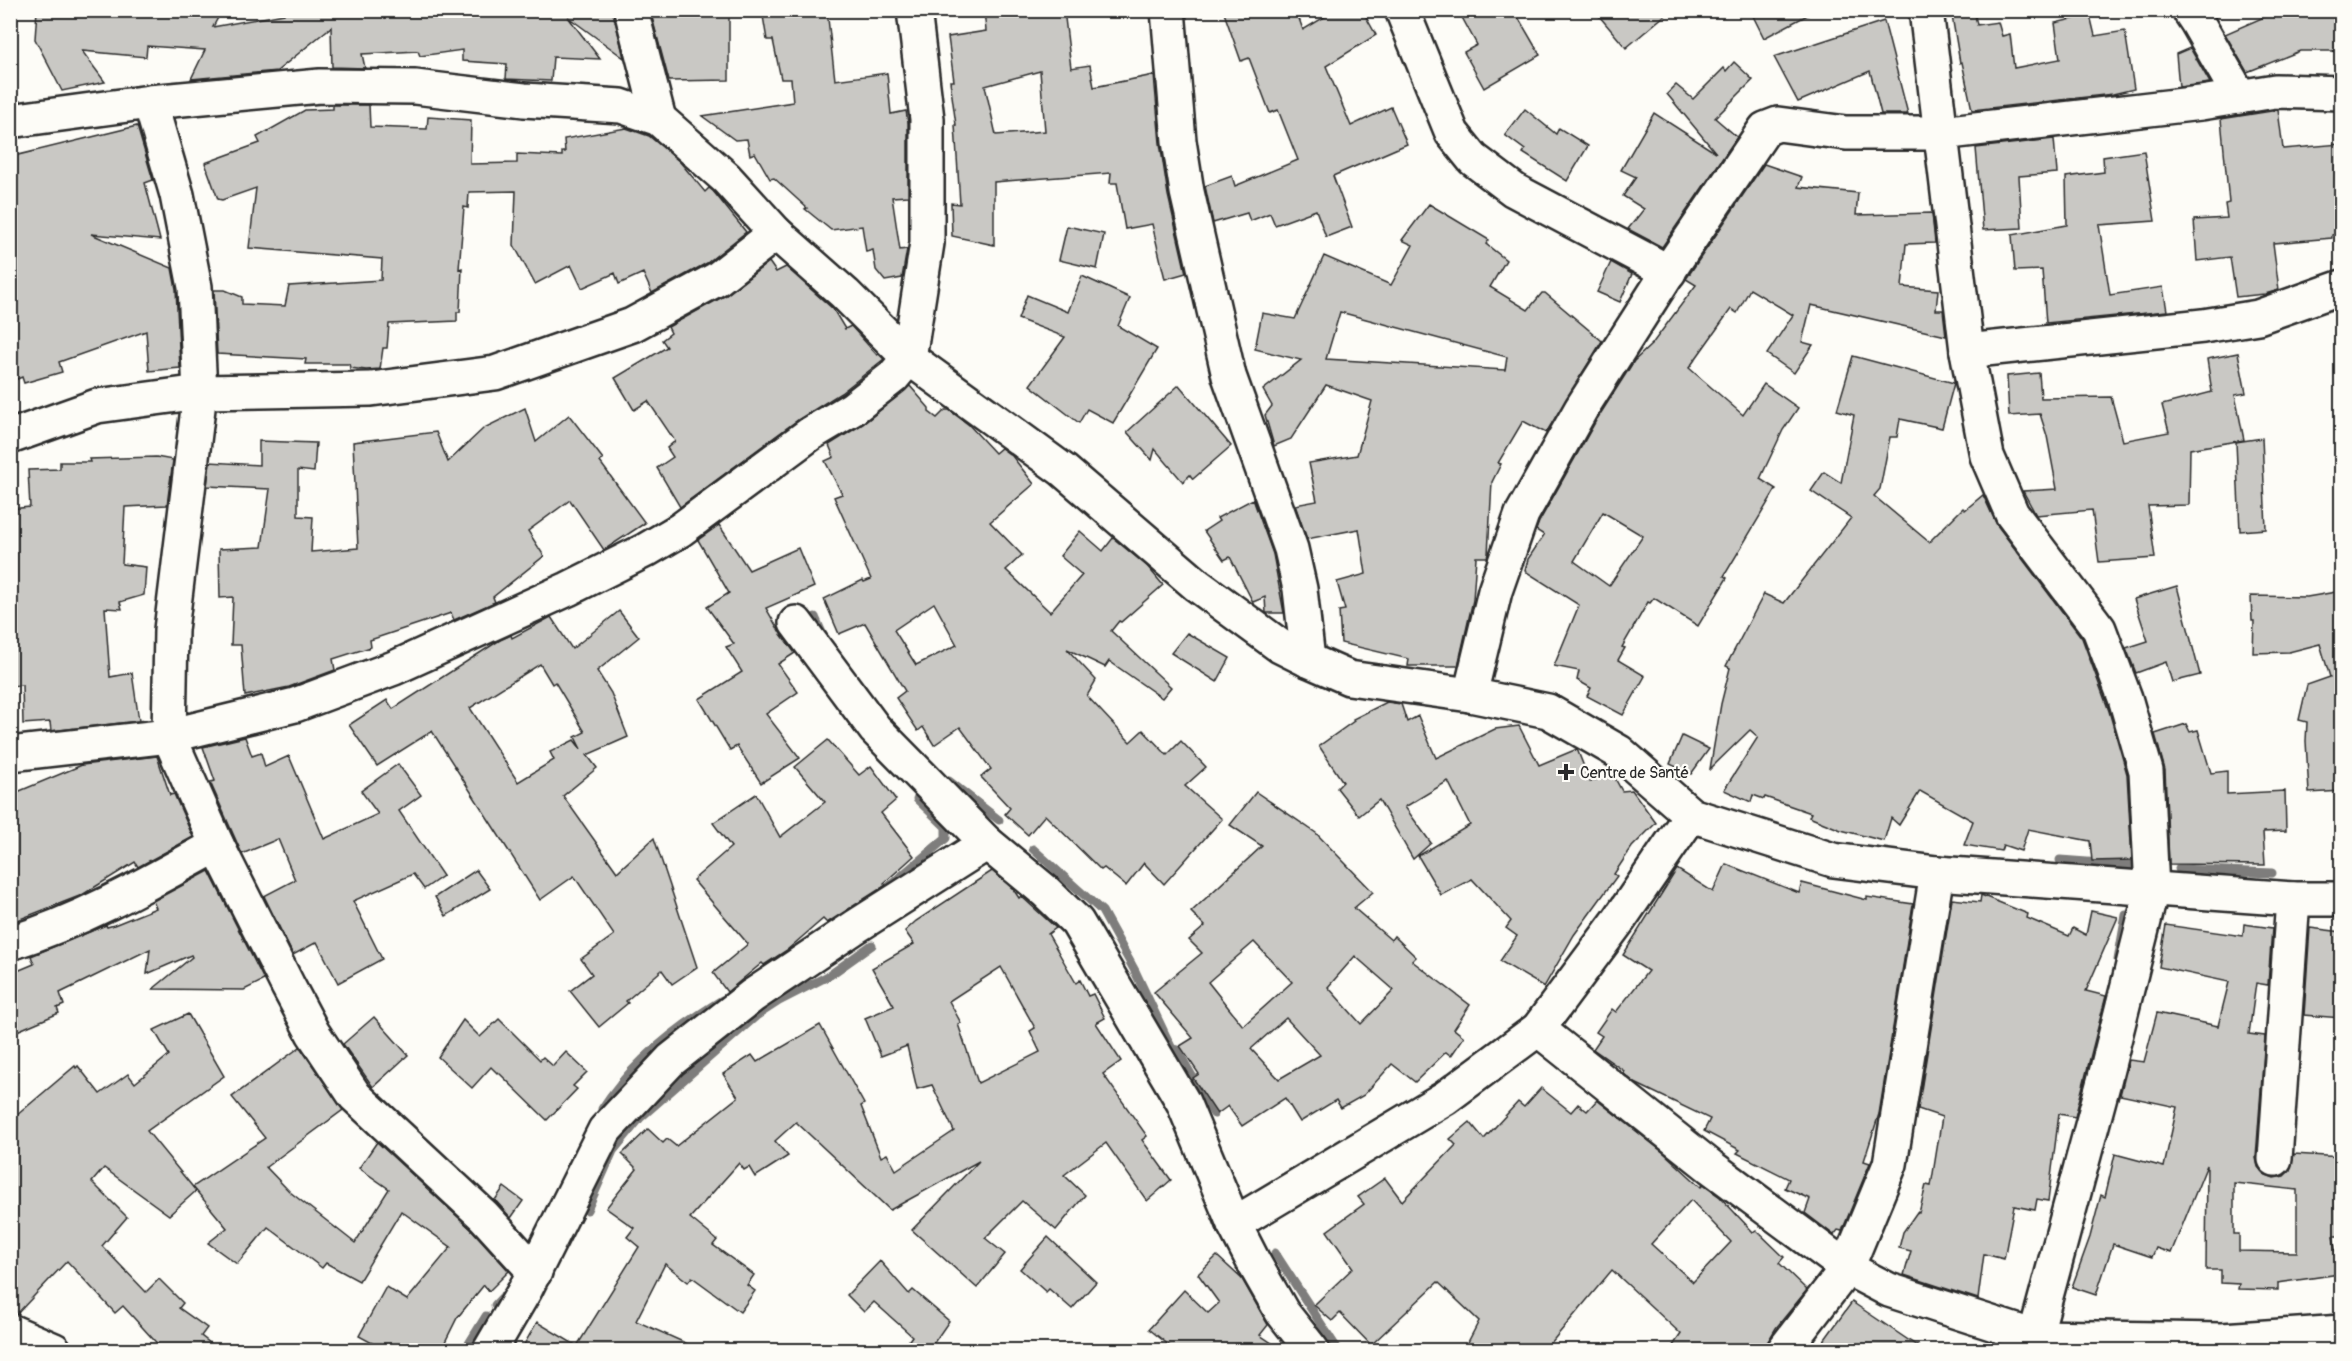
<svg xmlns="http://www.w3.org/2000/svg" width="2352" height="1361" font-family="Pangolin,sans-serif">
<style>
.lines{fill:none;stroke-linecap:round;stroke-linejoin:round}
.stream{stroke:#7e7d7b;stroke-width:9}
.building{fill:#c9c8c4;stroke:#2b2b2b;stroke-width:1.5;fill-rule:evenodd}
.minor-casing{stroke:#2b2b2b;stroke-width:38}
.secondary-casing{stroke:#2b2b2b;stroke-width:38}
.minor{stroke:#fdfcf7;stroke-width:33}
.secondary{stroke:#fdfcf7;stroke-width:33}
.poi-dot{fill:#2b2b2b;stroke:#fdfcf7;stroke-width:2}
.labels{text-anchor:middle;stroke-width:4.5;stroke-linejoin:round;paint-order:stroke}
.poi-label{font-size:16px;fill:#2b2b2b;stroke:#fdfcf7;text-anchor:start}
</style>
<rect width="100%" height="100%" fill="#fdfcf7"/>
<filter id="ink" filterUnits="userSpaceOnUse"><feTurbulence type="fractalNoise" baseFrequency=".0167" numOctaves="2"/><feDisplacementMap in="SourceGraphic" scale="12" xChannelSelector="R" yChannelSelector="G"/><feConvolveMatrix kernelMatrix="1 2 1 2 8 2 1 2 1" color-interpolation-filters="sRGB"/></filter>
<g filter="url(#ink)">
<g class="lines">
<g class="stream">
<polyline points="815,617 823,635"/>
<polyline points="949,781 999,820"/>
<polyline points="1033,849 1102,911 1135,971 1172,1049 1177,1050 1214,1114"/>
<polyline points="2060,860 2141,866"/>
<polyline points="2179,869 2272,873"/>
<polyline points="885,890 946,838 946,827 917,799"/>
<polyline points="2118,960 2126,915"/>
<path d="M 602,1109 C 631,1063 676,1028 722,1000"/>
<polyline points="579,1208 587,1210 613,1151 641,1117 756,1016 779,1001 830,975 872,945"/>
<polyline points="1275,1253 1338,1350"/>
<polyline points="495,1305 508,1291"/>
<polyline points="465,1350 486,1316"/>
</g>
</g>
<g class="building">
<polygon points="37,10 222,10 213,27 284,14 285,10 613,10 624,58 568,17 600,59 553,57 551,81 506,79 507,64 462,61 462,50 420,56 418,51 362,54 365,68 332,67 331,27 277,71 191,79 205,50 147,46 146,57 82,51 105,82 62,91 35,39"/>
<polygon points="650,10 729,10 729,80 669,81"/>
<polygon points="762,10 827,10 835,80 887,73 891,114 906,111 908,123 908,196 892,197 900,250 907,249 902,278 885,281 876,270 873,250 866,252 862,226 831,230 805,209 807,208 774,178 770,179 755,153 750,155 747,139 735,140 702,116 793,102 791,79 781,79 773,40 767,40"/>
<path d="M 984,10 L 1064,10 L 1071,68 L 1090,65 L 1094,87 L 1154,75 L 1160,143 L 1168,195 L 1186,273 L 1165,279 L 1152,224 L 1125,229 L 1117,183 L 1110,183 L 1111,173 L 994,182 L 994,245 L 952,236 L 951,203 L 960,204 L 955,125 L 956,125 L 950,81 L 954,81 L 948,37 L 986,31 ZM 1040,71 L 1045,131 L 996,135 L 985,86 Z"/>
<polygon points="1223,10 1296,10 1303,30 1336,10 1362,10 1376,35 1326,66 1351,126 1391,107 1407,144 1333,176 1352,227 1326,237 1316,210 1275,225 1270,213 1250,221 1247,213 1213,223 1205,186 1232,176 1235,186 1298,160 1278,110 1270,113 1249,58 1241,61"/>
<polygon points="1458,10 1514,10 1540,55 1484,88 1464,52 1477,45"/>
<polygon points="1594,10 1671,10 1626,48"/>
<polygon points="1750,10 1817,10 1764,38"/>
<polygon points="1951,10 1974,10 1977,25 1998,22 2002,36 2010,34 2014,68 2060,59 2055,23 2090,15 2095,36 2125,31 2134,89 2113,94 1972,110 1962,62 1960,63"/>
<polygon points="2280,10 2342,10 2342,51 2300,51 2247,72 2225,34"/>
<polygon points="1884,21 1908,114 1881,114 1870,71 1798,102 1774,57"/>
<polygon points="2190,48 2210,83 2179,87 2176,54"/>
<polygon points="1734,62 1753,80 1715,118 1737,137 1662,247 1628,229 1644,209 1623,196 1636,177 1621,170 1654,113 1716,153 1667,94 1676,85 1693,99 1724,68 1726,71"/>
<polygon points="333,105 369,105 370,127 427,129 428,117 471,120 470,164 517,163 517,154 562,156 562,152 565,152 564,139 626,128 649,136 680,162 705,192 709,188 713,191 746,232 707,263 652,293 643,273 619,284 615,273 582,288 571,265 535,284 514,245 516,191 469,192 468,208 464,207 459,269 462,268 460,312 457,312 457,321 389,324 387,348 383,348 380,369 366,370 350,368 349,364 305,364 306,359 217,354 214,290 225,290 242,297 242,304 285,306 289,286 381,280 382,259 249,248 256,188 222,200 218,199 205,163 260,143 257,137 305,110 333,109"/>
<polygon points="1525,109 1556,134 1559,128 1588,146 1567,181 1523,153 1525,150 1505,135"/>
<polygon points="2278,110 2283,149 2340,144 2342,234 2332,235 2332,238 2273,243 2279,290 2265,294 2236,297 2230,257 2197,261 2194,220 2227,218 2225,204 2229,203 2221,119"/>
<polygon points="137,126 153,180 145,183 160,240 91,234 172,268 176,289 180,368 149,371 146,331 59,362 62,372 24,383 22,377 10,382 10,157"/>
<polygon points="2054,139 2057,173 2019,176 2022,228 1983,230 1976,148"/>
<polygon points="2144,151 2155,221 2099,225 2110,295 2163,287 2167,311 2046,323 2042,270 2015,271 2012,235 2067,225 2066,177 2104,172 2103,157"/>
<path d="M 1764,164 L 1802,177 L 1798,187 L 1858,193 L 1856,215 L 1932,213 L 1935,243 L 1906,244 L 1902,287 L 1938,290 L 1936,310 L 1943,310 L 1946,336 L 1811,305 L 1802,342 L 1813,345 L 1794,373 L 1767,354 L 1793,315 L 1750,289 L 1737,313 L 1731,309 L 1689,368 L 1743,415 L 1764,384 L 1798,408 L 1783,430 L 1760,479 L 1776,489 L 1724,576 L 1727,578 L 1698,626 L 1654,598 L 1650,603 L 1648,602 L 1622,647 L 1625,648 L 1618,660 L 1645,676 L 1623,715 L 1587,696 L 1591,688 L 1577,680 L 1579,671 L 1554,666 L 1579,605 L 1525,571 L 1528,559 L 1544,535 L 1536,530 L 1539,522 L 1597,419 L 1634,361 L 1652,344 L 1696,285 L 1686,279 ZM 1603,512 L 1643,536 L 1609,586 L 1574,561 Z"/>
<path d="M 1429,204 L 1489,240 L 1486,244 L 1506,260 L 1490,287 L 1528,310 L 1542,293 L 1545,293 L 1602,341 L 1546,433 L 1523,421 L 1498,463 L 1501,464 L 1492,482 L 1488,554 L 1487,557 L 1476,557 L 1473,600 L 1458,666 L 1408,666 L 1409,659 L 1341,643 L 1339,611 L 1345,610 L 1337,582 L 1366,574 L 1359,529 L 1307,539 L 1295,505 L 1317,501 L 1309,463 L 1357,455 L 1372,401 L 1326,385 L 1291,439 L 1274,446 L 1265,415 L 1272,406 L 1263,390 L 1301,360 L 1255,349 L 1262,313 L 1295,319 L 1324,256 L 1391,285 L 1413,245 L 1402,240 ZM 1340,312 L 1507,357 L 1505,370 L 1326,359 Z"/>
<polygon points="1067,226 1104,234 1097,269 1059,260"/>
<polygon points="769,262 776,272 786,267 833,309 845,329 851,326 877,355 879,354 884,359 841,393 799,419 680,507 657,468 673,457 667,448 675,441 648,401 634,410 615,378 667,347 662,340 671,333 668,327 726,295"/>
<polygon points="1611,262 1632,274 1620,302 1597,292"/>
<polygon points="1082,276 1130,298 1118,326 1157,349 1113,423 1087,409 1079,423 1030,385 1065,337 1018,319 1027,295 1068,312"/>
<polygon points="2238,353 2246,393 2235,395 2244,440 2190,449 2189,505 2148,506 2155,558 2099,562 2092,510 2036,515 2023,491 2057,489 2047,436 2040,414 2009,416 2007,376 2039,373 2041,398 2111,397 2123,441 2169,432 2162,405 2212,392 2207,359"/>
<polygon points="1853,356 1954,383 1942,428 1900,419 1897,437 1890,437 1880,489 1874,496 1929,542 1963,508 1965,510 1983,495 1997,525 2082,638 2109,711 2127,774 2132,860 2092,861 2090,841 2028,829 2021,851 2003,845 2001,851 1964,845 1973,821 1920,791 1899,825 1891,818 1884,841 1841,830 1809,817 1811,813 1765,797 1764,799 1753,795 1751,802 1724,790 1758,737 1750,730 1710,769 1721,704 1730,668 1726,666 1764,594 1784,603 1851,518 1811,491 1824,472 1841,483 1854,415 1837,410"/>
<polygon points="1179,385 1231,446 1193,479 1190,475 1183,482 1155,449 1152,460 1127,432"/>
<path d="M 910,386 L 929,408 L 929,412 L 937,418 L 945,410 L 949,410 L 969,425 L 995,453 L 1001,448 L 1012,456 L 1034,484 L 990,522 L 1022,555 L 1006,570 L 1050,612 L 1082,575 L 1060,556 L 1080,531 L 1103,551 L 1113,538 L 1147,566 L 1163,585 L 1121,622 L 1119,621 L 1111,631 L 1171,687 L 1162,698 L 1109,661 L 1105,667 L 1067,649 L 1096,680 L 1087,696 L 1130,742 L 1143,730 L 1167,755 L 1181,741 L 1206,767 L 1185,786 L 1222,819 L 1164,884 L 1144,863 L 1126,886 L 1104,868 L 1101,870 L 1045,815 L 1028,835 L 1005,814 L 1010,808 L 981,777 L 991,769 L 960,727 L 934,745 L 923,727 L 918,731 L 896,698 L 905,691 L 865,623 L 839,634 L 824,599 L 863,580 L 864,582 L 871,579 L 834,497 L 842,494 L 825,461 L 834,457 L 829,445 L 863,424 ZM 934,603 L 957,645 L 916,665 L 894,630 Z"/>
<polygon points="525,408 536,442 569,415 603,459 600,462 645,523 604,550 570,500 528,531 544,556 493,597 495,602 454,620 451,613 370,640 371,647 333,659 335,670 289,687 245,696 241,645 231,645 233,597 220,598 219,549 262,547 270,489 207,486 210,462 259,465 259,441 316,443 314,472 298,470 298,516 313,517 311,552 358,548 353,442 436,432 448,462 484,428"/>
<polygon points="2262,438 2266,529 2240,531 2236,442"/>
<polygon points="156,457 173,460 167,505 125,507 122,564 146,567 144,595 120,602 122,609 105,608 110,677 132,673 139,721 51,731 50,722 23,724 22,685 10,686 10,509 30,507 28,470 60,469 60,462 90,462 89,459"/>
<polygon points="1253,499 1273,554 1284,613 1266,613 1265,597 1253,602 1230,557 1224,560 1204,531 1219,521 1217,518"/>
<polygon points="719,525 749,570 798,548 814,587 766,608 781,634 795,653 778,664 798,692 766,714 800,758 761,783 737,746 730,750 699,699 742,672 726,647 734,644 707,607 729,593 698,540"/>
<polygon points="2177,586 2200,675 2172,682 2166,662 2136,673 2126,648 2148,641 2134,599"/>
<polygon points="2342,591 2342,791 2309,793 2306,741 2307,722 2299,720 2307,685 2330,677 2320,644 2289,652 2253,653 2254,621 2252,621 2251,596 2307,597"/>
<path d="M 619,611 L 639,637 L 597,671 L 611,693 L 628,737 L 587,755 L 597,768 L 563,796 L 617,872 L 654,838 L 697,967 L 672,984 L 662,970 L 626,1001 L 628,1003 L 599,1027 L 570,991 L 592,974 L 581,959 L 614,935 L 574,876 L 540,900 L 432,731 L 377,766 L 349,725 L 387,700 L 393,709 L 500,640 L 511,635 L 512,638 L 551,617 L 572,649 ZM 540,664 L 552,684 L 555,682 L 585,732 L 575,737 L 581,749 L 574,740 L 550,752 L 554,760 L 518,782 L 470,708 Z"/>
<polygon points="1187,633 1230,658 1217,682 1171,653"/>
<polygon points="1387,702 1401,704 1407,722 1418,716 1436,758 1495,729 1519,726 1539,765 1577,749 1590,782 1612,773 1622,791 1632,790 1656,823 1632,847 1614,874 1617,876 1574,935 1544,987 1500,961 1517,936 1506,928 1511,921 1472,879 1441,895 1418,856 1470,825 1448,781 1405,807 1431,843 1413,859 1379,800 1359,816 1337,788 1343,782 1319,746 1354,721 1353,719"/>
<polygon points="2186,724 2190,732 2198,730 2211,773 2227,771 2227,794 2285,791 2286,831 2263,832 2265,865 2169,864 2165,770 2155,734"/>
<polygon points="1682,736 1709,749 1691,774 1670,764"/>
<polygon points="245,737 252,756 261,753 265,767 289,756 324,839 378,814 361,791 398,764 421,795 399,811 443,876 424,889 413,874 353,901 382,959 338,983 317,942 293,955 264,896 295,880 278,839 242,854 210,782 215,781 203,747"/>
<polygon points="828,740 859,775 871,766 896,800 881,813 914,856 884,883 886,885 827,923 823,919 787,950 764,965 762,963 727,992 713,973 748,944 693,880 731,847 713,823 756,794 780,837 825,802 795,767"/>
<polygon points="157,756 170,795 174,794 193,837 138,867 135,862 82,895 10,923 10,795 82,765"/>
<path d="M 1256,792 L 1316,833 L 1373,892 L 1354,908 L 1391,940 L 1394,936 L 1416,957 L 1412,961 L 1470,1005 L 1454,1029 L 1464,1037 L 1451,1056 L 1446,1052 L 1415,1082 L 1392,1064 L 1364,1095 L 1341,1108 L 1336,1100 L 1300,1122 L 1285,1098 L 1242,1126 L 1228,1106 L 1217,1114 L 1193,1078 L 1199,1074 L 1180,1046 L 1193,1038 L 1154,992 L 1202,953 L 1189,940 L 1205,926 L 1191,912 L 1262,846 L 1230,825 ZM 1254,942 L 1292,982 L 1243,1026 L 1208,982 ZM 1355,956 L 1394,990 L 1361,1024 L 1328,987 ZM 1286,1018 L 1320,1055 L 1279,1079 L 1251,1049 Z"/>
<polygon points="1726,864 1799,893 1802,883 1867,900 1867,897 1913,904 1879,1114 1864,1161 1870,1163 1842,1231 1838,1230 1834,1235 1805,1213 1810,1199 1785,1188 1789,1179 1737,1153 1740,1150 1704,1131 1710,1119 1635,1083 1623,1073 1624,1071 1593,1049 1602,1036 1596,1032 1612,1009 1616,1012 1648,971 1623,955 1677,869 1713,892"/>
<polygon points="476,870 490,889 446,916 435,897"/>
<polygon points="209,871 264,980 244,990 153,989 192,957 191,955 147,974 150,949 60,993 64,1005 57,1008 59,1013 10,1034 10,974 34,964 31,956 106,925 107,927 114,925 156,908 153,901"/>
<path d="M 992,871 L 1013,889 L 1019,898 L 1021,896 L 1056,928 L 1048,934 L 1076,983 L 1080,980 L 1088,996 L 1093,994 L 1105,1018 L 1096,1023 L 1121,1061 L 1103,1074 L 1147,1136 L 1142,1140 L 1171,1180 L 1147,1201 L 1106,1143 L 1064,1175 L 1085,1195 L 1056,1230 L 1022,1201 L 985,1238 L 1005,1254 L 977,1288 L 912,1230 L 979,1161 L 890,1210 L 796,1122 L 775,1141 L 788,1156 L 755,1177 L 749,1167 L 744,1170 L 739,1163 L 690,1218 L 717,1240 L 713,1245 L 754,1275 L 747,1285 L 755,1291 L 740,1312 L 692,1277 L 688,1282 L 665,1264 L 636,1321 L 701,1350 L 521,1350 L 537,1322 L 577,1346 L 639,1247 L 627,1237 L 634,1228 L 606,1208 L 637,1169 L 622,1154 L 648,1129 L 663,1143 L 667,1139 L 676,1146 L 738,1097 L 723,1074 L 752,1055 L 757,1062 L 820,1025 L 864,1104 L 861,1106 L 881,1157 L 887,1154 L 896,1170 L 954,1131 L 932,1085 L 917,1089 L 907,1046 L 881,1056 L 865,1018 L 894,1006 L 872,968 L 914,944 L 905,931 L 916,921 ZM 1001,967 L 1035,1028 L 1030,1031 L 1040,1052 L 978,1083 L 958,1024 L 961,1023 L 949,1001 Z"/>
<polygon points="1981,895 2028,914 2027,918 2069,936 2073,928 2086,935 2091,911 2118,917 2086,991 2106,996 2075,1117 2059,1114 2048,1201 2037,1199 2035,1210 2014,1206 2004,1259 1984,1254 1978,1299 1904,1275 1911,1251 1899,1248 1903,1232 1917,1212 1919,1213 1926,1185 1931,1186 1942,1117 1918,1109 1952,899 1980,902"/>
<path d="M 2244,924 L 2272,928 L 2268,985 L 2256,983 L 2249,1034 L 2265,1036 L 2256,1158 L 2258,1167 L 2264,1174 L 2274,1178 L 2284,1176 L 2290,1170 L 2294,1154 L 2341,1157 L 2338,1194 L 2341,1194 L 2342,1236 L 2333,1236 L 2339,1274 L 2278,1283 L 2278,1290 L 2238,1289 L 2239,1284 L 2221,1283 L 2221,1270 L 2206,1270 L 2207,1165 L 2171,1253 L 2156,1248 L 2152,1257 L 2113,1244 L 2096,1295 L 2072,1287 L 2090,1237 L 2101,1195 L 2105,1197 L 2115,1154 L 2164,1167 L 2177,1107 L 2120,1095 L 2129,1060 L 2144,1062 L 2157,1013 L 2218,1026 L 2229,982 L 2159,967 L 2166,925 L 2243,936 ZM 2234,1183 L 2297,1190 L 2297,1252 L 2239,1251 L 2239,1234 L 2234,1234 Z"/>
<polygon points="2310,928 2342,932 2342,1018 2304,1015"/>
<polygon points="188,1014 224,1076 147,1131 196,1191 169,1215 104,1168 92,1182 127,1217 102,1246 146,1292 159,1279 183,1303 179,1308 207,1328 201,1336 219,1350 163,1350 123,1306 115,1313 67,1261 17,1314 10,1313 10,1121 75,1066 76,1068 78,1066 100,1094 128,1074 135,1083 169,1055 154,1030"/>
<polygon points="374,1017 408,1055 373,1087 343,1044"/>
<polygon points="499,1019 540,1060 543,1057 553,1066 566,1052 587,1072 573,1086 577,1089 547,1120 498,1072 497,1073 491,1067 472,1088 438,1057 463,1020 480,1037"/>
<polygon points="300,1047 343,1110 266,1167 290,1192 355,1243 389,1189 359,1168 377,1142 471,1229 509,1271 489,1291 484,1285 457,1318 441,1350 385,1350 359,1336 386,1287 407,1300 451,1247 401,1211 359,1281 326,1263 322,1268 268,1227 237,1264 208,1243 227,1228 193,1187 265,1138 232,1097"/>
<path d="M 1541,1088 L 1571,1112 L 1578,1104 L 1587,1111 L 1597,1100 L 1664,1153 L 1701,1187 L 1703,1185 L 1720,1197 L 1753,1232 L 1756,1230 L 1784,1257 L 1779,1263 L 1807,1290 L 1776,1328 L 1763,1350 L 1670,1350 L 1681,1334 L 1612,1270 L 1545,1350 L 1464,1350 L 1479,1321 L 1438,1282 L 1371,1345 L 1340,1313 L 1332,1321 L 1314,1305 L 1353,1268 L 1327,1231 L 1364,1204 L 1358,1197 L 1385,1178 L 1402,1201 L 1456,1145 L 1450,1139 L 1470,1122 L 1484,1139 L 1518,1102 L 1524,1107 ZM 1691,1200 L 1731,1242 L 1693,1282 L 1651,1244 Z"/>
<polygon points="504,1187 523,1201 511,1218 495,1200"/>
<polygon points="1048,1237 1096,1282 1072,1309 1049,1289 1046,1292 1020,1269"/>
<polygon points="1217,1256 1242,1279 1268,1325 1260,1335 1282,1350 1175,1350 1149,1329 1184,1290 1208,1313 1219,1303 1198,1274"/>
<polygon points="880,1261 909,1294 913,1290 949,1321 929,1350 902,1350 912,1336 874,1302 864,1312 847,1295"/>
<polygon points="1852,1302 1923,1350 1817,1350"/>
</g>
<g class="lines">
<g class="minor-casing">
<g id="minor">
<polyline points="631,10 659,119"/>
<polyline points="1168,10 1179,141 1187,192 1229,376 1291,549 1300,589 1308,660"/>
<polyline points="1402,10 1452,133 1473,159 1514,190 1669,272"/>
<polyline points="1926,10 1967,351 1987,456 2012,514 2099,629 2125,698 2146,771 2152,889 2104,1081 2035,1337 2030,1350"/>
<polyline points="2189,10 2197,22 2240,97"/>
<polyline points="150,102 177,195 195,287 200,392 171,630 169,736 217,845 288,986 313,1033 355,1096 484,1216 535,1272"/>
<polyline points="1967,351 2203,326 2258,317 2342,287"/>
<polyline points="10,437 97,406 200,392 371,389 495,373 632,325 717,279 776,233"/>
<polyline points="796,623 875,729 987,843 1045,891 1077,922 1183,1102 1234,1224 1254,1263 1282,1312 1312,1350"/>
<polyline points="1470,695 1495,591 1522,514 1581,409 1676,260 1765,129 1778,124 1846,133 1941,133 2201,103 2275,91 2342,93"/>
<polyline points="10,754 169,736 295,705 394,668 568,589 646,550 680,530 810,434 852,409 893,377 909,358 927,243 927,119 914,10"/>
<path d="M 10,943 C 84,920 150,882 217,845"/>
<polyline points="1538,1029 1711,1167 1847,1268 1889,1290 2035,1337 2222,1340 2342,1332"/>
<polyline points="2275,1159 2293,899"/>
<polyline points="1234,1224 1445,1098 1538,1029 1619,920 1691,815"/>
<polyline points="10,1331 54,1350"/>
<polyline points="490,1350 525,1290 605,1130 671,1060 752,996 855,927 987,843"/>
<polyline points="1784,1350 1847,1268 1890,1164 1937,873"/>
</g>
</g>
<g class="secondary-casing">
<polyline id="secondary" points="10,121 150,102 320,86 415,87 524,100 621,106 659,119 726,178 776,233 845,294 909,358 1063,470 1197,585 1280,646 1308,660 1349,678 1470,695 1548,711 1619,752 1691,815 1833,860 1937,873 2293,899 2342,899"/>
</g>
<use href="#minor" class="minor"/>
<use href="#secondary" class="secondary"/>
</g>
</g>
<path class="poi-dot" d="M1563 763h6v6h6v6h-6v6h-6v-6h-6v-6h6z"/>
<g class="labels">
<g class="poi-label">
<text x="1580" y="778">Centre de Santé</text>
</g>
</g>
<rect width="2352" height="1361" fill="none" stroke="#fdfcf7" stroke-width="36"/>
<rect x="18" y="18" width="2316" height="1325" fill="none" stroke="#2b2b2b" stroke-width="2" filter="url(#ink)"/>
</svg>
